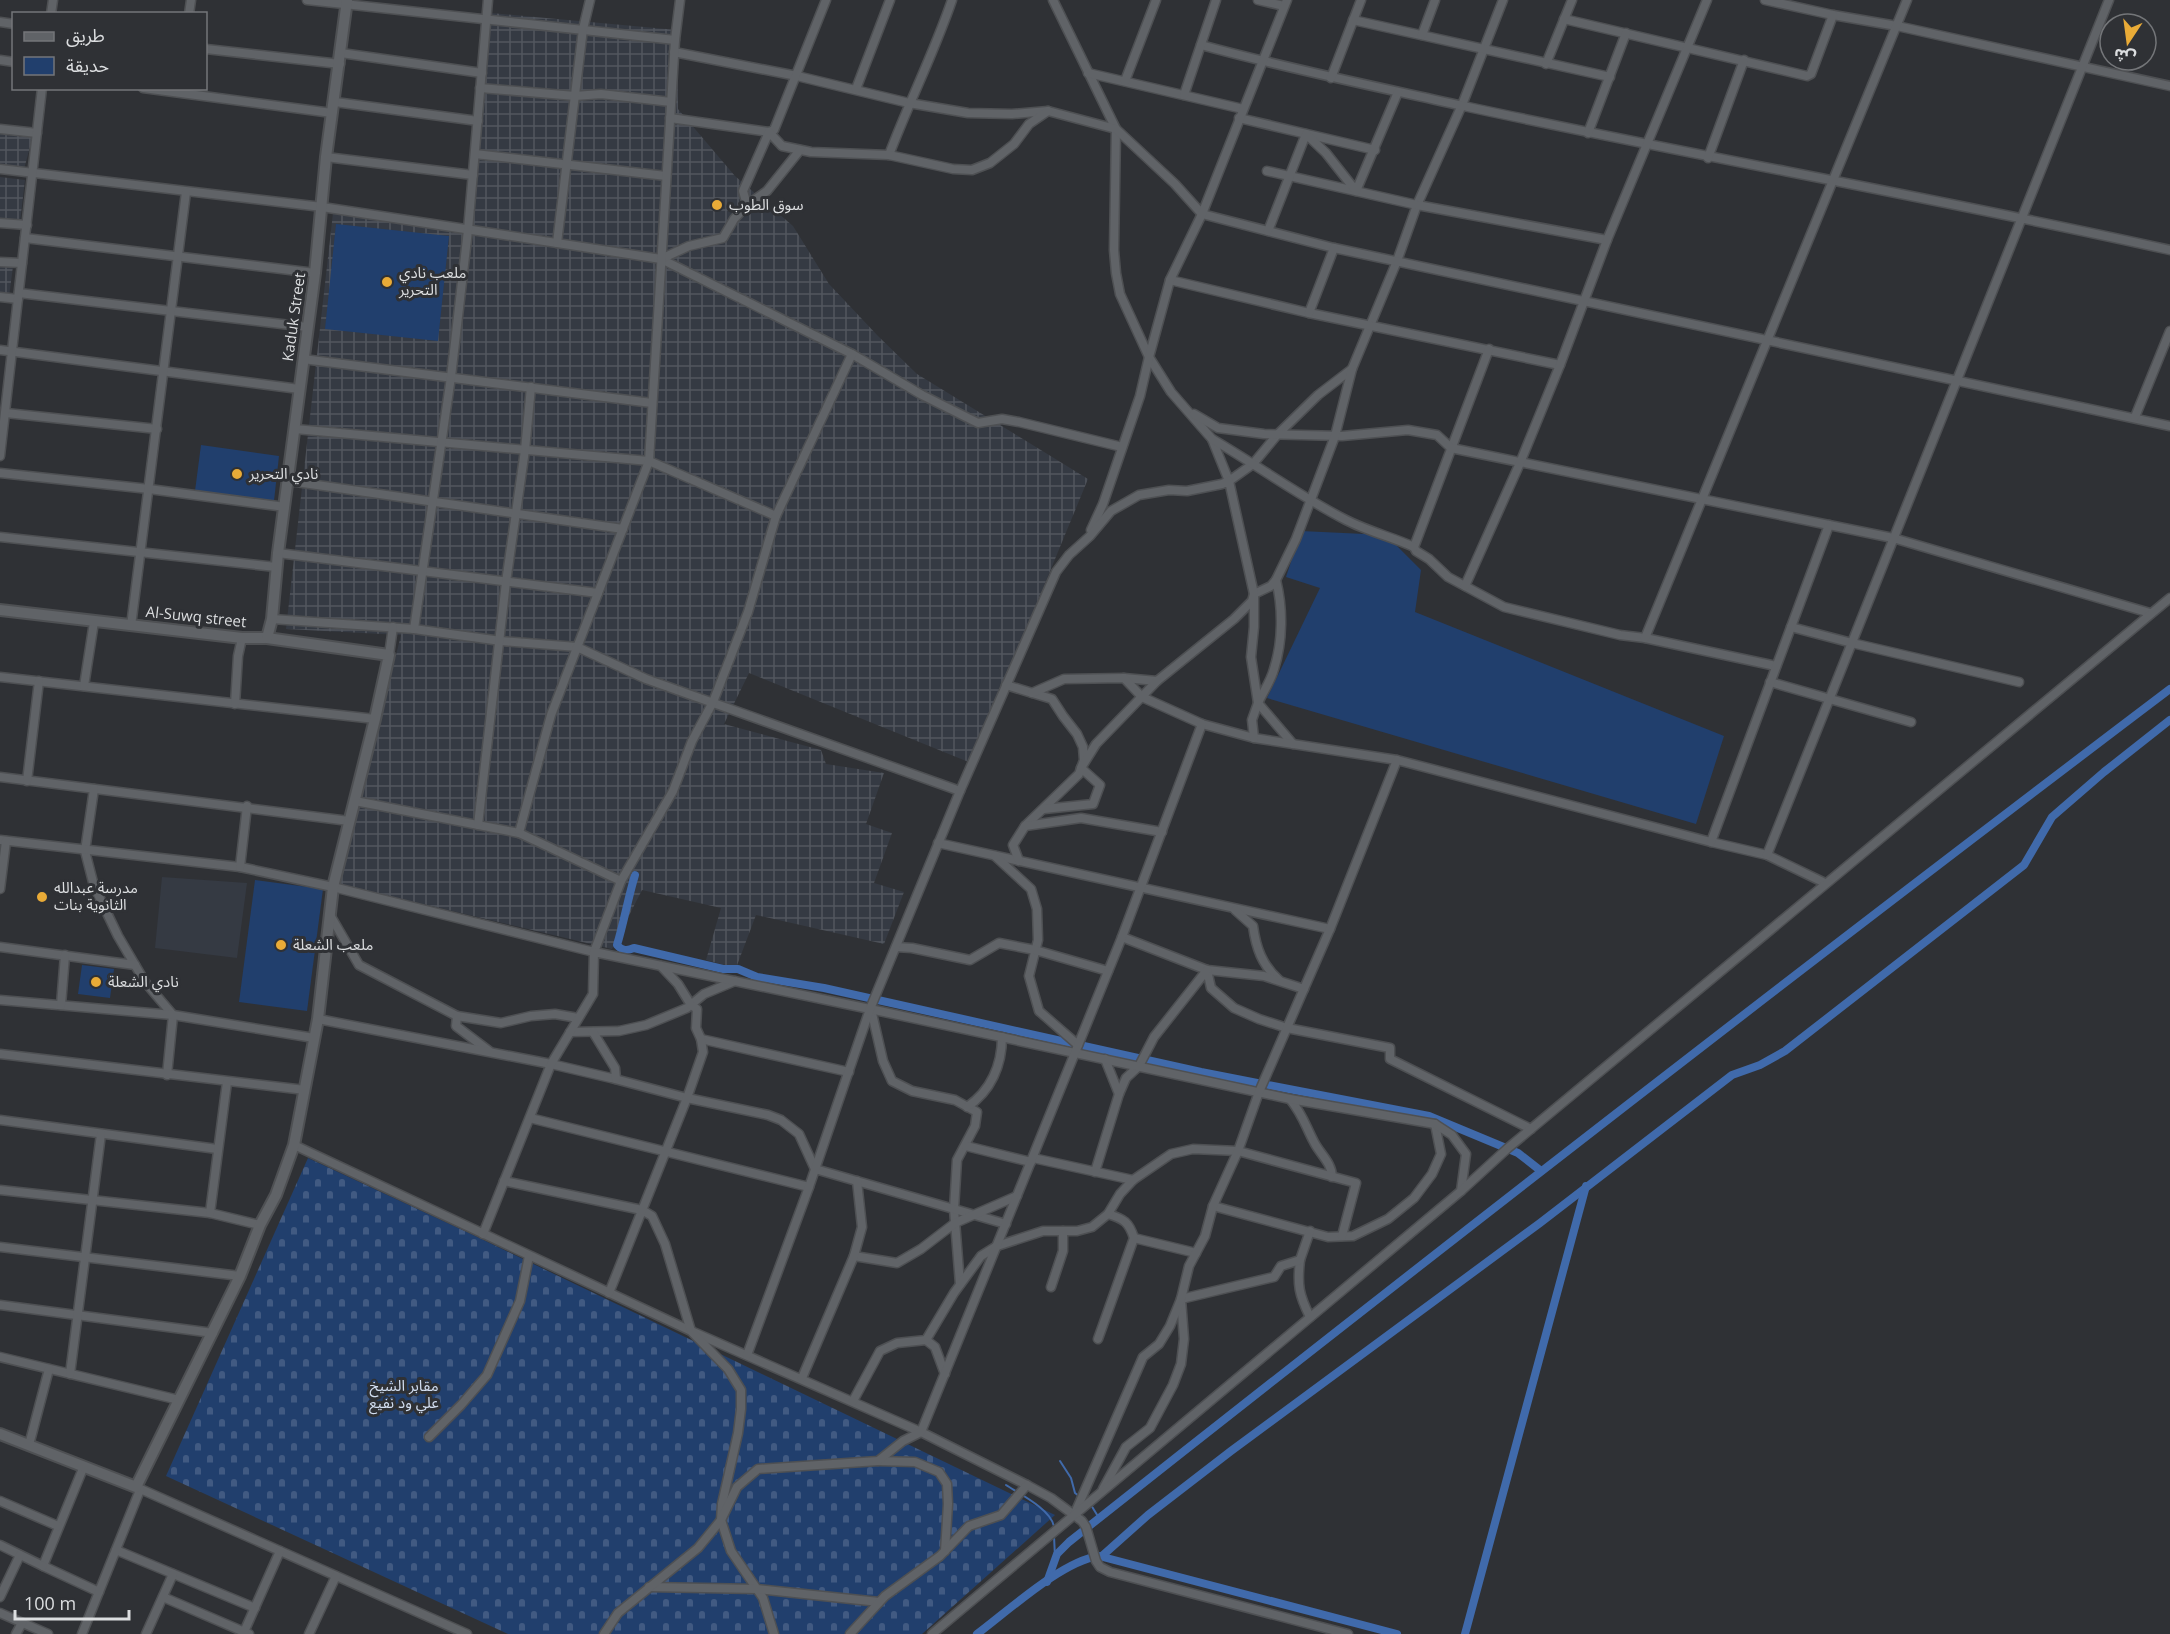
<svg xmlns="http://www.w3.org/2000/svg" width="2170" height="1634" font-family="'Open Sans','Noto Sans Arabic',sans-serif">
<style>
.built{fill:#353a43}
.industrial{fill:url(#industrial-grid)}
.green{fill:#213f6d}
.cemetery{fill:url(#cemetery-stones)}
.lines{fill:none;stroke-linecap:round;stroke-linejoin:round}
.stream{stroke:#406aab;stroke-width:2}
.canal{stroke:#406aab;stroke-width:8}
.minor-casing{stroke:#4e5053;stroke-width:11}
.tertiary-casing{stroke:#4e5053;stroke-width:14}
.minor{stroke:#606367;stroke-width:8}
.tertiary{stroke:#606367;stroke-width:10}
.poi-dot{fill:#e9ab37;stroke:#2f3135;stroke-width:2}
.labels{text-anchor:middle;stroke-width:6;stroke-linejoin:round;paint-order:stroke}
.poi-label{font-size:15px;fill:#dcdee0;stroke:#2f3135;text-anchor:start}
.street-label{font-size:15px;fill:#dcdee0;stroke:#2f3135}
.park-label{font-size:15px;fill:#d2def1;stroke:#2f3135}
</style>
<defs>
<pattern id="industrial-grid" width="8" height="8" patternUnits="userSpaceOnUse" patternTransform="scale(1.5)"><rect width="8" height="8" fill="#353a43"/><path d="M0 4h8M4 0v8" fill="none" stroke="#52565e"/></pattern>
<pattern id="cemetery-stones" width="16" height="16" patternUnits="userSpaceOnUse" patternTransform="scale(1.5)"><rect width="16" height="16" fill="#213f6d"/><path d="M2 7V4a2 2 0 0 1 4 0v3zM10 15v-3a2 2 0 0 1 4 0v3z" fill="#415a82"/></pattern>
</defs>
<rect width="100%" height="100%" fill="#2f3135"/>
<polygon class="built" points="162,877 247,883 237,958 155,948"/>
<g class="industrial">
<polygon points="491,13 677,30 678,109 735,176 793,226 829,284 878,336 917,374 1088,479 971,763 749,673 724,724 821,750 826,764 884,773 866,824 892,833 874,883 904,892 884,944 756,915 736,968 706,960 721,908 642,890 612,949 339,884 401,635 286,629 333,213 472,232"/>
<polygon points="0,132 33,136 24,169 0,166"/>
<polygon points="0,177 25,180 20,222 0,221"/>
<polygon points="0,265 13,266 9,297 0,296"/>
</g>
<g class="green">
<polygon points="336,224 449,236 438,341 325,329"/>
<polygon points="201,445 279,456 274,501 195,491"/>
<polygon points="1301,531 1386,535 1421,570 1415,612 1724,736 1696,824 1267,698 1320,588 1286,577"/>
<polygon points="255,880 323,889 307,1011 239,1002"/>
<polygon points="82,965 114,969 110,998 78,994"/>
</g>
<polygon class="cemetery" points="308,1158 471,1234 1055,1515 922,1634 508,1634 166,1476"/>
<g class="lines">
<g class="stream">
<polyline points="1060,1461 1071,1478 1075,1493 1079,1496"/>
<path d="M 1006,1485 C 1020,1494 1052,1510 1054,1527"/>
<polyline points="1091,1505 1099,1518"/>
<polyline points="1054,1536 1055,1557"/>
</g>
<g class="canal">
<path d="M 635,875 C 628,898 624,922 617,945 C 622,951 627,951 634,948 L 723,969 L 738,969 L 757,977 L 824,988 L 1201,1072 L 1429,1116 L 1518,1153 L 1541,1171"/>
<polyline points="1102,1556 1148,1515 1231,1451 1540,1223 1732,1075 1760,1065 1785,1051 2024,865 2052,817 2104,772 2170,720"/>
<path d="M 1047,1582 L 1057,1554 L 1069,1542 C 1433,1254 1800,969 2170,689"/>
<path d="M 977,1634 C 1008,1611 1062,1561 1099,1556 L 1397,1634"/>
<polyline points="1465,1634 1586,1186"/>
</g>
<g class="minor-casing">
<g id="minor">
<polyline points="307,0 675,40"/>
<polyline points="1053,0 1116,129 1114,250 1116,273 1120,294 1149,357 1171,392 1212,439 1229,481 1253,464 1277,435 1318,395 1352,369 1397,261 1417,205 1462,105 1503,0"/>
<polyline points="1258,0 1284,6"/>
<polyline points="1765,0 1833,15 1897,26 2170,86"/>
<polyline points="51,14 53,0"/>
<polyline points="189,14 191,0"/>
<polyline points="1564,19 1807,76 1811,74 1833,15"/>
<polyline points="1353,20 1610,77"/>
<polyline points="0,22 14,24"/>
<polyline points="1422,35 1435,0"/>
<path d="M 1201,45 C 1289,69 1378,87 1468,107 C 1701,157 1937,198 2170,250"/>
<polyline points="206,49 340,64"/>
<polyline points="674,52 797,76 909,103 968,113 1012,114 1048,111 1116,129 1175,184 1202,214 1334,248 2170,426"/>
<polyline points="341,53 482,73"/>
<polyline points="0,60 14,62"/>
<polyline points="1546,64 1572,0"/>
<polyline points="1088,73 1243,109"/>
<polyline points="1331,78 1361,0"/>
<polyline points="1125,81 1156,0"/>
<polyline points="143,88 332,113"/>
<polyline points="480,88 575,96 601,94 671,102"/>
<polyline points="856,89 890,0"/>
<polyline points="1184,95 1216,0"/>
<polyline points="335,102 478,121"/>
<polyline points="670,118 769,132 774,130 826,0"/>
<polyline points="1239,118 1375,150"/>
<polyline points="0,129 37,133"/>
<polyline points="1588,133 1626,33"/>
<polyline points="475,154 666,176"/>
<path d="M 889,155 C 909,102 934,53 952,0"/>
<polyline points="326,157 473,175"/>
<polyline points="1708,158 1744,60"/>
<polyline points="0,169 322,207 661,259 852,354 922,395 978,423 1002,419 1019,422 1122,447"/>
<polyline points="1267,171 1417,205 1607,240"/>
<polyline points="747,205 743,191 769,132 782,146 811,152 889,155 953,169 972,170 990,163 1014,144 1029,124 1048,111"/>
<polyline points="0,223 27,225"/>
<polyline points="1268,231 1306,134 1326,153 1356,191 1398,92"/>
<polyline points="25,238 315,273"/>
<polyline points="557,243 583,29 590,0"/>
<polyline points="661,259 689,246 723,238 734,219 747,205 767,191 800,150"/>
<polyline points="0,262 22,263"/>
<polyline points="1170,280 1309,313 1560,365"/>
<polyline points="19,293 307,327"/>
<polyline points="0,297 18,299"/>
<polyline points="1309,313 1334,248"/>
<polyline points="1489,349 1414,547 1416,551 1429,559 1448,577 1504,607 1620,635 1645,638 1776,666"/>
<polyline points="0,350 299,389"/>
<polyline points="303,359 652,403"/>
<polyline points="6,413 157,429"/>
<polyline points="1194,414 1218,428 1264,434 1342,436 1408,430 1437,435 1451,448 1893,538 2150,613"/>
<polyline points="2135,417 2170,331"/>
<polyline points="295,429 649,461 776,516"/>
<path d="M 1212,439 C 1257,465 1299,496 1346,520 C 1367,531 1392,537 1414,547"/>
<polyline points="0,456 42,88"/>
<polyline points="0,473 149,489 285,507"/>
<polyline points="289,481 623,529"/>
<polyline points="1091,530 1103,504 1140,396 1149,357 1170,280 1202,214 1287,0"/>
<polyline points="0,537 276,567"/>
<polyline points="278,553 598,593"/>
<polyline points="1276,580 1296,539 1335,436 1352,369"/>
<polyline points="1465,586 1520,463 1560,365 1607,240 1707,0"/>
<polyline points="272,619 414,629 501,641 577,647 646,679 960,791"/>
<polyline points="131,626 186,192"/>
<polyline points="1791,627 1852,643 2019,682"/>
<polyline points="414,629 451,377 468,230 488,0"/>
<polyline points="1645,638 1907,0"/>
<polyline points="389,655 393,627"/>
<polyline points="0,677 375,719"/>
<path d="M 1124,678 L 1157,681 L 1234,619 L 1252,601 L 1254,594 L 1271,586 L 1276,580 C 1283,608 1283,641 1274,669 C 1271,681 1263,692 1258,703 L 1293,744"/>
<polyline points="1770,682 1911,722"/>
<polyline points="1006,685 1052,699 1063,716 1077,734 1083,747 1084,760 1079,774 1025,826"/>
<polyline points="84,686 94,622"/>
<polyline points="1032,693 1064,679 1124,678 1142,697 1202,724 1254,738 1397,760 1711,842 1767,855 1825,883"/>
<polyline points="235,704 238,656 242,638"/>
<polyline points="0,777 349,821"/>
<polyline points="27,781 39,681"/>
<polyline points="94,789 85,851 94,886 118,936 145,982 173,1015 167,1075"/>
<polyline points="355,801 519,833 551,715 649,461 675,40 680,0"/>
<polyline points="1044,809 1093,804 1100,785 1081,768 1096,744 1157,681"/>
<polyline points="478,825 506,582 525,450 531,387"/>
<polyline points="519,833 621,881"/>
<polyline points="0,840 240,867 333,887 594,952 621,881 673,791 692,741 713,702 748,612 776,516 852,354"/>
<polyline points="1711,842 1829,525"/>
<polyline points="938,843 1330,929"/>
<polyline points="1767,855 2109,0"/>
<polyline points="995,856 1031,889 1037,909 1038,940 1029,976 1039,1011 1078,1045"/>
<polyline points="1019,861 1013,845 1025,826 1081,818 1162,832"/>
<polyline points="240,867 247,806"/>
<polyline points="0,889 6,841"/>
<path d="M 1235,910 L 1253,926 C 1256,948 1262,965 1279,980"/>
<polyline points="330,915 359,965 457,1016 501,1023 531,1016 555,1014 578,1018"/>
<polyline points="1122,937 1207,970 1264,976 1304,989"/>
<polyline points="0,947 135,965"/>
<polyline points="896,947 912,948 970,960 999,943 1035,950 1108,971"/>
<polyline points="1207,970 1211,988 1234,1008 1259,1019 1287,1028 1390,1048 1390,1059 1531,1129"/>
<polyline points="0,1000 173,1015 314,1038"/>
<polyline points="61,1005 65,955"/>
<polyline points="871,1009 883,1061 892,1081 912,1091 955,1100 977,1112 975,1126 957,1160 954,1209 960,1284"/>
<polyline points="457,1016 456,1026 489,1051"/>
<polyline points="318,1019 551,1064 611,1078 687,1098 768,1115 781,1120 799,1134 815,1169 1006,1224"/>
<polyline points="570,1032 619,1031 646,1025 687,1008 704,994 735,981"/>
<polyline points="593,1032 615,1068 616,1079"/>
<polyline points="701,1039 849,1072"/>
<polyline points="0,1054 305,1090"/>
<polyline points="1119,1094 1126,1078 1139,1066 1154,1037 1207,970"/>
<path d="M 1290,1099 C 1303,1115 1305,1125 1314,1142 C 1320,1154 1332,1163 1332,1177"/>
<path d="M 967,1107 C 991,1091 1002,1065 1002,1037"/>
<polyline points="530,1118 809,1187"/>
<polyline points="0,1120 217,1149"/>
<polyline points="294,1145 691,1331 921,1432 1027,1485 1051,1498 1082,1521 1086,1527 1096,1561 1100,1567 1110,1572 1348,1634"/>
<polyline points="966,1146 1031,1162"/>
<polyline points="1033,1158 1133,1180"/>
<polyline points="1095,1172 1119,1094 1105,1059"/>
<polyline points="504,1181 642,1210 652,1216 665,1244 691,1331 728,1369 741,1390 741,1409 738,1433 722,1504 721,1520 731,1551 763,1598 774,1634"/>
<polyline points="0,1190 210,1213 260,1225"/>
<polyline points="1213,1206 1328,1237 1353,1236 1388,1219 1414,1198 1432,1174 1441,1154 1435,1124"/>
<polyline points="210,1213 227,1082"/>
<polyline points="483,1234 551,1064 593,994 594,952 870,1009 1290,1099 1435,1124 1452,1135 1466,1154 1461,1191"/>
<polyline points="1134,1238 1196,1253"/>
<polyline points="0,1247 240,1276"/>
<polyline points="854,1256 897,1263 921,1249 955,1223 1017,1196"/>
<path d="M 1300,1260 C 1297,1285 1299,1295 1310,1317"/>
<polyline points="1051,1287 1063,1251 1063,1231"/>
<polyline points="609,1293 687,1098 703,1052 701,1039 696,1028 697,1009 691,1005 678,984 661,966"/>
<polyline points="0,1305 213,1333"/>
<path d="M 1098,1339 L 1134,1238 C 1129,1222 1124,1219 1108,1214"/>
<polyline points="926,1340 935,1347 945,1374"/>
<polyline points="747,1355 809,1187 870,1009 960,791 1056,572 1069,555 1090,536 1111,511 1139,495 1169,490 1187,491 1222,484 1229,481 1254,594 1254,627 1251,657 1258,703 1252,720 1254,738"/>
<polyline points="0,1357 179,1400"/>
<polyline points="70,1374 101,1134"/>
<polyline points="802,1378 854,1256 862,1227 857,1181"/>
<polyline points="853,1401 880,1351 897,1343 926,1340 954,1293 981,1256 997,1246 1043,1231 1077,1231 1092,1227 1108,1214 1120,1194 1133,1180 1171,1154 1193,1149 1238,1151 1356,1183 1342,1236"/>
<polyline points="429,1437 461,1405 487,1375 520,1301 529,1256"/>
<polyline points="29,1445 49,1369"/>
<polyline points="878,1461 915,1462 939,1472 947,1484 948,1504 945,1551"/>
<polyline points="84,1466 43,1566 99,1592"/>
<polyline points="136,1487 467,1634"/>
<polyline points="1103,1489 1126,1447 1150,1428 1173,1385 1181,1364 1184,1339 1181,1299 1274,1277 1281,1266 1300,1260 1310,1231"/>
<polyline points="0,1501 58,1526"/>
<polyline points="1075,1513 1143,1357 1159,1344 1170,1326 1181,1299 1189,1266 1205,1236 1213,1206 1238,1151 1259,1092 1330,929 1397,760"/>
<polyline points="0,1545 43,1566"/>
<polyline points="116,1550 255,1608"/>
<polyline points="649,1587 757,1589 879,1602"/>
<polyline points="0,1597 20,1555"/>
<polyline points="163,1597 249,1634"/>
<polyline points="0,1613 48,1634"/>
<polyline points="244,1632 280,1551"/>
<polyline points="16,1634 22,1623"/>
<polyline points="82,1634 140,1490"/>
<polyline points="146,1634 173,1574"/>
<polyline points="309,1634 336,1576"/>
<polyline points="604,1634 618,1613 698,1548 721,1520 737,1487 758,1469 878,1461 903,1441 921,1432 1122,937 1202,724"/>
<polyline points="850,1634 885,1596 940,1556 969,1526 1001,1515 1027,1485"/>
<polyline points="932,1634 1461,1191 1508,1148 2170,598"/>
</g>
</g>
<g class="tertiary-casing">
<g id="tertiary">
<polyline points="0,610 242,638 267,638 389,655 375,719 333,887 318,1019 294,1145 276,1195 260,1225 240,1276 136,1487 0,1434"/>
<polyline points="267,638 272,619 278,553 315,273 326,157 347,0"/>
</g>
</g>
<use href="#minor" class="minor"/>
<use href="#tertiary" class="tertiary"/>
</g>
<g class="poi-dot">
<circle cx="717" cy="205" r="6"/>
<circle cx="387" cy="282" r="6"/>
<circle cx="237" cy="474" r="6"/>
<circle cx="42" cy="897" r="6"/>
<circle cx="281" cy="945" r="6"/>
<circle cx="96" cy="982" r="6"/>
</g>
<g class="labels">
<g class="poi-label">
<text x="729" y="210">سوق الطوب</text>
<text x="399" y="278">ملعب نادي<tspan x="399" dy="17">التحرير</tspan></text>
<text x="249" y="479">نادي التحرير</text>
<text x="54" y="893">مدرسة عبدالله<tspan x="54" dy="17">الثانوية بنات</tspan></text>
<text x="293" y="950">ملعب الشعلة</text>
<text x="108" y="987">نادي الشعلة</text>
</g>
<g class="street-label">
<text transform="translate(294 317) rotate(-82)" y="5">Kaduk Street</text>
<text transform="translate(196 617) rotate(6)" y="5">Al-Suwq street</text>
</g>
<g class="park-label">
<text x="404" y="1391">مقابر الشيخ<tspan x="404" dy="17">علي ود نفيع</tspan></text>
</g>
</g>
<rect x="12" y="12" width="195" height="78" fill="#2f3135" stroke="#747679" stroke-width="1.5"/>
<rect x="24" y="32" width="30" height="9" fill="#606367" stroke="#747679" stroke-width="1.5"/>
<text x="66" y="42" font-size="18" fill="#dcdee0">طريق</text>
<rect x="24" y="57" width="30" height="18" fill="#213f6d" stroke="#747679" stroke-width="1.5"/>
<text x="66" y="72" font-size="18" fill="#dcdee0">حديقة</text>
<g transform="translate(2128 42) rotate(193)"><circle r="28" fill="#2f3135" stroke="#747679" stroke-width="1.5"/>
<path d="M0-4.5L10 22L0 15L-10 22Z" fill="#e9ab37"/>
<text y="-9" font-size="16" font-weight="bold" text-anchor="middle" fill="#dcdee0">ش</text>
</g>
<path d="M15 1610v9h114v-9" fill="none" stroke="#dcdee0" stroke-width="3"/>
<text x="24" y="1610" font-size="18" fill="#dcdee0" stroke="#2f3135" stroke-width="4.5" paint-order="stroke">100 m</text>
</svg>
